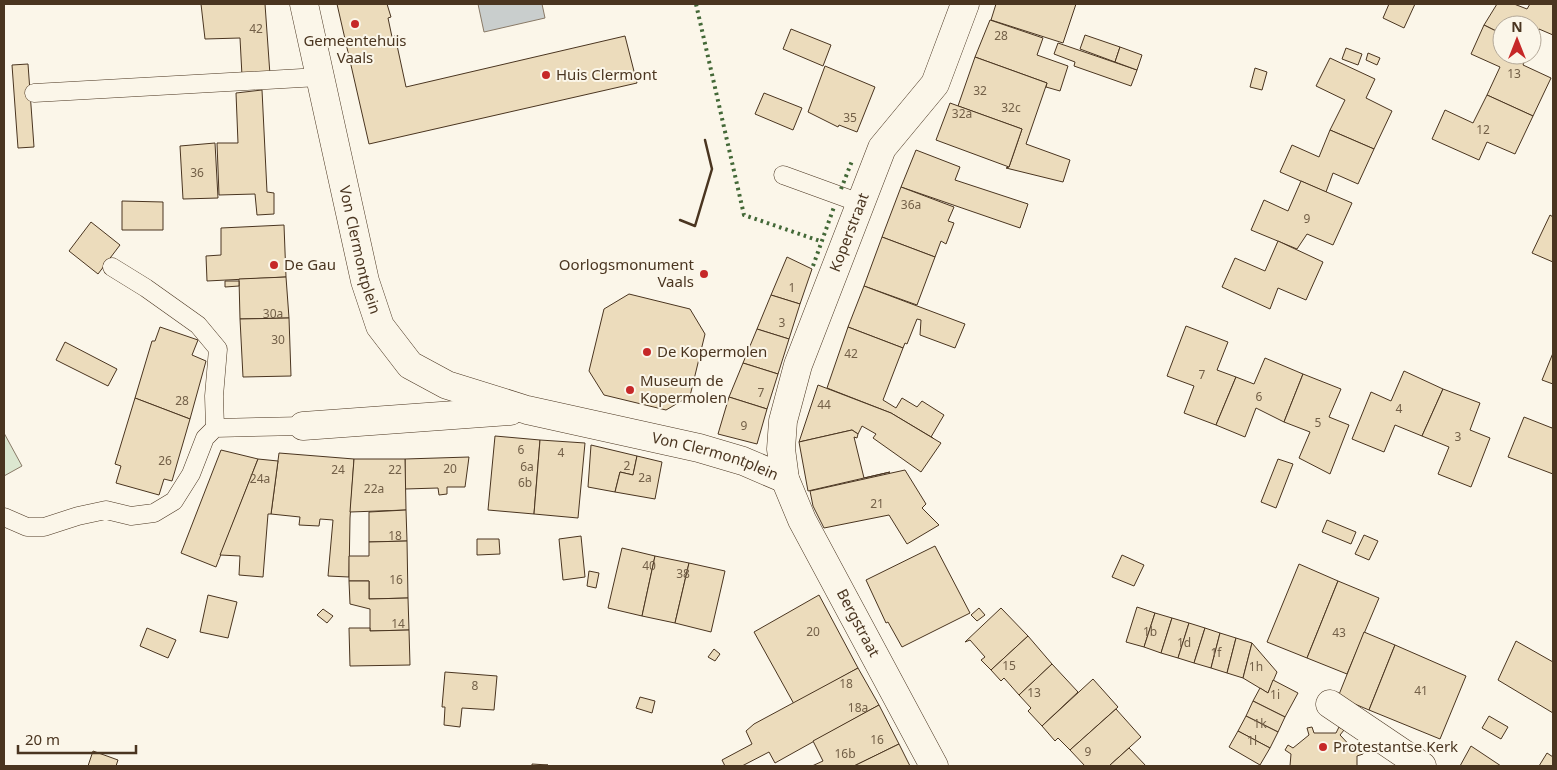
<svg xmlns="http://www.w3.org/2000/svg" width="1557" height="770" font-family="'Noto Sans',sans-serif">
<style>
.green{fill:#dce7d0;stroke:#887966}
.water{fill:#c9cecd;stroke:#887966}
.building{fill:#ecdcbc;stroke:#4a3520}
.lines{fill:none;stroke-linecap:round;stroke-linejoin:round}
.lane-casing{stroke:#4a3520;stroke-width:19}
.street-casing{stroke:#4a3520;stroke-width:29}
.lane{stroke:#fbf6e9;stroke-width:18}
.street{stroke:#fbf6e9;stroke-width:28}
.hedge{stroke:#436837;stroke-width:4;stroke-dasharray:2.5 4;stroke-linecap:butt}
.wall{stroke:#4a3520;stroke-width:2.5}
.poi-dot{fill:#c62828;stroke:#fbf6e9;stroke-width:2}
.labels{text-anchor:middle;stroke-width:4;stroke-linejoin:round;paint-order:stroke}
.number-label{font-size:12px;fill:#725f47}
.poi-label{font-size:15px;fill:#4a3520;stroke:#fbf6e9;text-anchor:start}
.street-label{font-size:15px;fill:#4a3520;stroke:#fbf6e9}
</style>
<rect width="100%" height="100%" fill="#fbf6e9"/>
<polygon class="green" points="4,433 22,466 4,476"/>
<polygon class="water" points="478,4 542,4 545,18 484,32"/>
<g class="building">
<polygon points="201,4 265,4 270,75 242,76 240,38 205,39"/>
<polygon points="337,4 387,4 391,17 388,18 392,37 395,36 406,87 625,36 637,83 369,144"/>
<polygon points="996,4 1076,4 1063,43 991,20"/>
<polygon points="1389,4 1415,4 1404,28 1383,18"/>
<polygon points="1497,4 1514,4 1527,9 1530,4 1553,4 1553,35 1539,29 1532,45 1532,25 1502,25 1502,34 1484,25"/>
<polygon points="990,20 1043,38 1037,55 1068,66 1060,91 1046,87 1047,83 975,57"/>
<polygon points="1484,25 1502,34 1502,55 1527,55 1523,65 1551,78 1533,116 1487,95 1500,67 1471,54"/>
<polygon points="791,29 831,45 823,66 783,49"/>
<polygon points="1085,35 1120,47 1115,62 1080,49"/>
<polygon points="1058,43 1137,70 1131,86 1074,66 1075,62 1054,54"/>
<polygon points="1120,47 1142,55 1137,70 1115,62"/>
<polygon points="1346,48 1362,54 1358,65 1342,59"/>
<polygon points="1368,53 1380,58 1377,65 1366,60"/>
<polygon points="975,57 1047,83 1026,144 1070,160 1063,182 1006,168 1009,167 1022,129 958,106"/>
<polygon points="1330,58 1375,79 1366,98 1392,111 1374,149 1330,130 1345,100 1316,86"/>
<polygon points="28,64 34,147 18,148 12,65"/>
<polygon points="825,66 875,87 857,132 839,125 838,127 808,112"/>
<polygon points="1255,68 1267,72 1262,90 1250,87"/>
<polygon points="262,90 267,192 274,193 274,214 257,215 255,194 219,195 217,143 238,143 236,93"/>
<polygon points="764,93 802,108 793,130 755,114"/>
<polygon points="1487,95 1533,116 1515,154 1487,142 1479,160 1432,139 1445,110 1473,123"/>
<polygon points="950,103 1022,129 1009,167 936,140"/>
<polygon points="1330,130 1374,149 1358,184 1333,173 1326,192 1280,172 1292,145 1319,157"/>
<polygon points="215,143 218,198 183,199 180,146"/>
<polygon points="916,150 960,167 955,180 1028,204 1020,228 901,187"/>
<polygon points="1301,181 1352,203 1333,245 1307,234 1297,249 1251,230 1264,200 1288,211"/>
<polygon points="901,187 954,207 948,221 954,223 946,244 941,241 935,257 882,237"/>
<polygon points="122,201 163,202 163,230 122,230"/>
<polygon points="1550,215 1553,217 1553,262 1532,253"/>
<polygon points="91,222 120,245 98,274 69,251"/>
<polygon points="284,225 286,277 207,281 206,256 221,255 221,228"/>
<polygon points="882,237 935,257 917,305 864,286"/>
<polygon points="1278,241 1323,262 1306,300 1278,288 1270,309 1222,287 1235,258 1265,271"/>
<polygon points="787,257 812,269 800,304 771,295"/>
<polygon points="286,277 289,318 240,319 239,279"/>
<polygon points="225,281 239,281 239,286 225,287"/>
<polygon points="864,286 965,324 955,348 920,335 921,320 917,319 907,344 905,343 903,348 848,327"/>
<polygon points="629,294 690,309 705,334 690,396 666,410 604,395 589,371 604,309"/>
<polygon points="771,295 800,304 789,339 757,329"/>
<polygon points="289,318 291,376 243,377 240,319"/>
<polygon points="1186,326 1228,342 1217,370 1236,377 1216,425 1184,413 1194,386 1167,376"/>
<polygon points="160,327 198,340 192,355 206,361 190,419 135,398 152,341 155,341"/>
<polygon points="848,327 903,348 883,400 896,408 902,398 917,407 922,401 944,415 931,437 933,438 891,413 827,388"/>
<polygon points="757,329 789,339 778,374 743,363"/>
<polygon points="65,342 117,369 108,386 56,360"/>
<polygon points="1553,353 1553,384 1542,380"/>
<polygon points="1265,358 1303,374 1284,422 1256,408 1245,437 1216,425 1236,377 1254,384"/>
<polygon points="743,363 778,374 767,409 729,397"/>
<polygon points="1404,371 1443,389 1422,436 1395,425 1384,452 1352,439 1371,392 1391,401"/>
<polygon points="1303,374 1341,389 1329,417 1349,425 1330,474 1299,458 1310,432 1284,422"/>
<polygon points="818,385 891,413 941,443 921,472 873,438 876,434 862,426 858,434 852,430 799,442"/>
<polygon points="1443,389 1480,403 1470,430 1490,438 1471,487 1438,474 1449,447 1422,436"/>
<polygon points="729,397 767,409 757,444 718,434"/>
<polygon points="135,398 190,419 172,481 164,479 159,495 116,483 121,466 115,464"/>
<polygon points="1524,417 1552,428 1553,425 1553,474 1508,457"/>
<polygon points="852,430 858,434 857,438 854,437 864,478 890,472 808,491 799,442"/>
<polygon points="495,436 540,440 534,514 488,510"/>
<polygon points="540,440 585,443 578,518 534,514"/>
<polygon points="591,445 637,456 633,475 620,472 615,492 588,487"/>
<polygon points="221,450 258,459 216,567 181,553"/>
<polygon points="279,453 354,459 350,518 349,577 328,576 333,520 320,519 319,526 299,525 300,517 271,514"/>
<polygon points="637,456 662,462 655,499 615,492 620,472 633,475"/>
<polygon points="469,457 465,487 447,487 447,494 439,495 438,488 405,489 405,459"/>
<polygon points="258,459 278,461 271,514 268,514 263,577 239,575 240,556 220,555"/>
<polygon points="354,459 405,459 406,510 350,512"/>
<polygon points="1278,459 1293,464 1276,508 1261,502"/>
<polygon points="905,470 926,504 922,508 939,525 907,544 889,515 824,528 813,506 810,491"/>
<polygon points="406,510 407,541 369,542 369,512"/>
<polygon points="1327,520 1356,532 1351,544 1322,532"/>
<polygon points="1364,535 1378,541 1369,560 1355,554"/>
<polygon points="581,536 585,577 563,580 559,539"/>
<polygon points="477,539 499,539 500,554 477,555"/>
<polygon points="407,541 408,598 369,599 369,581 349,581 349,556 369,556 369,542"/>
<polygon points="935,546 970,613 902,647 888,622 886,623 866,580"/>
<polygon points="622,548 655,556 642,616 608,608"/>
<polygon points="1122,555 1144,565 1134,586 1112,577"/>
<polygon points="655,556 689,563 675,623 642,616"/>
<polygon points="689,563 725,571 711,632 675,623"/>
<polygon points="1299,564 1338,581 1307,658 1267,642"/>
<polygon points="589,571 599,573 596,588 587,586"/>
<polygon points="349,581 369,581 369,599 408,598 409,630 370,631 370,609 350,604"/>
<polygon points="1338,581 1379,598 1347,674 1307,658"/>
<polygon points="208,595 237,602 228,638 200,632"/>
<polygon points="819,595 858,668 794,704 754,632"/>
<polygon points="1137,607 1155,613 1144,647 1126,642"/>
<polygon points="979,608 985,615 977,621 971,615"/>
<polygon points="1001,608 1028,636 991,670 981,660 985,657 970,640 965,642"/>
<polygon points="323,609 333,616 327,623 317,615"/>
<polygon points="1155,613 1172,618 1161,653 1144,647"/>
<polygon points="1172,618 1189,623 1178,658 1161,653"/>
<polygon points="1189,623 1205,628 1194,663 1178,658"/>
<polygon points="147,628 176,640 168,658 140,646"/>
<polygon points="349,628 370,628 370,631 409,630 410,665 350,666"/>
<polygon points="1205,628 1220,633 1211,668 1194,663"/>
<polygon points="1364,632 1395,645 1369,710 1338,697"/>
<polygon points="1220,633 1236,638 1227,673 1211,668"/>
<polygon points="1028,636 1052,664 1019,695 1004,678 1001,681 991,670"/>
<polygon points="1236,638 1252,643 1243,678 1227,673"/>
<polygon points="1516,641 1553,662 1553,713 1498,680"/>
<polygon points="1252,643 1277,672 1268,693 1243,678"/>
<polygon points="1395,645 1466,676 1440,739 1369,710"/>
<polygon points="714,649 720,654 715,661 708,657"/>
<polygon points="1052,664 1078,692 1042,726 1028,711 1031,708 1019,695"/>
<polygon points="858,668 879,705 775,763 769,752 742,766 725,766 722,760 752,744 746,731 754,724"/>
<polygon points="445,672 497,676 494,710 462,708 460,727 444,725 445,707 442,707"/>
<polygon points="1093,679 1118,707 1070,750 1058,738 1055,741 1042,726"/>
<polygon points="1273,680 1298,693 1285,717 1253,701 1260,688 1268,693"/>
<polygon points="640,697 655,701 652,713 636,708"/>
<polygon points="1253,701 1285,717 1278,732 1246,716"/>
<polygon points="879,705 899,744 854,766 812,766 823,761 813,741"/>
<polygon points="1116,709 1141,737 1109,766 1085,766 1070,750"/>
<polygon points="1246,716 1278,732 1270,748 1238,731"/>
<polygon points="1489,716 1508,727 1501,739 1482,728"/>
<polygon points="1312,727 1314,733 1336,733 1339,727 1344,730 1340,735 1355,751 1361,749 1363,754 1357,756 1357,766 1290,766 1291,754 1285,750 1288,745 1293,748 1309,735 1307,728"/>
<polygon points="1238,731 1270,748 1260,765 1229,747"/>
<polygon points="899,744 910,766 854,766"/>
<polygon points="1471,746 1501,766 1460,766"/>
<polygon points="1129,748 1146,766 1109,766"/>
<polygon points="93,751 118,760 116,766 88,766"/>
<polygon points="1547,753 1553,757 1553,766 1539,766"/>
<polygon points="532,764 548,765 532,766"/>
</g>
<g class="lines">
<g class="lane-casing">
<g id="lane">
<polyline points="34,93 319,77"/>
<polyline points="783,175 860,203"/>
<polyline points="112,267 146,288 198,325 218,349 214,396 215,428"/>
<polyline points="4,517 27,527 44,527 78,516 106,510 131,516 154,513 174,501 191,474 205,438 215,428 303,426"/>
</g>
</g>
<g class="street-casing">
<g id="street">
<path id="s1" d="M 304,4 L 365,281 L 380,326 L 410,365 L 447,385 L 527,410 L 699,448 L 743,461 L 785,479"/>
<polyline points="303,426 510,411"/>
<polyline points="1330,704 1422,766"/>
<path id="s2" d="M 934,766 L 802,520 L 785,479 L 781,449 L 783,421 L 798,365 L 882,148 L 935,84 L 965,4"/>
</g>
</g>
<use href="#lane" class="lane"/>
<use href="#street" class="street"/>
<g class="hedge">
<polyline points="696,4 744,215 820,241"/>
<polyline points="841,189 852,161"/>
<polyline points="813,266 834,207"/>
</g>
<polyline class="wall" points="680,220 695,226 712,169 705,140"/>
</g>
<g class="poi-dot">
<circle cx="355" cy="24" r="5"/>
<circle cx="546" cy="75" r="5"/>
<circle cx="274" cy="265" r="5"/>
<circle cx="704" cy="274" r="5"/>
<circle cx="647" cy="352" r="5"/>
<circle cx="630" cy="390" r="5"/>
<circle cx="1323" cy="747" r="5"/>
</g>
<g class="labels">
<g class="number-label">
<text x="256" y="33">42</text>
<text x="1001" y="40">28</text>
<text x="1514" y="78">13</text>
<text x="980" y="95">32</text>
<text x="1011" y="112">32c</text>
<text x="962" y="118">32a</text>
<text x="850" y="122">35</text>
<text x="1483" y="134">12</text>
<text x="197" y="177">36</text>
<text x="911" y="209">36a</text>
<text x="1307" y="223">9</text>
<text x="792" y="292">1</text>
<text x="273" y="318">30a</text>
<text x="782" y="327">3</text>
<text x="278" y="344">30</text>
<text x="851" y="358">42</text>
<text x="1202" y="379">7</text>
<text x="761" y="397">7</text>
<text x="1259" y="401">6</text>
<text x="182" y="405">28</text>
<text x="824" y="409">44</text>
<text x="1399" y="413">4</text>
<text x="1318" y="427">5</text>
<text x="744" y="430">9</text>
<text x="1458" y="441">3</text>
<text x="521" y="454">6</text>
<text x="561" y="457">4</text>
<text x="165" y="465">26</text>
<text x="627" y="470">2</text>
<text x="527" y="471">6a</text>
<text x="450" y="473">20</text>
<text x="338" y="474">24</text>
<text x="395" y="474">22</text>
<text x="645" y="482">2a</text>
<text x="260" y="483">24a</text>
<text x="525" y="487">6b</text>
<text x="374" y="493">22a</text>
<text x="877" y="508">21</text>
<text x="395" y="540">18</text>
<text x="649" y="570">40</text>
<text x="683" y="578">38</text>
<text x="396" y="584">16</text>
<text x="398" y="628">14</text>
<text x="813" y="636">20</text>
<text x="1150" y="636">1b</text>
<text x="1339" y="637">43</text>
<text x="1184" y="647">1d</text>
<text x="1216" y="657">1f</text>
<text x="1009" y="670">15</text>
<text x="1256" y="671">1h</text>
<text x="846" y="688">18</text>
<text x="475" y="690">8</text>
<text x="1421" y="695">41</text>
<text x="1034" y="697">13</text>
<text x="1275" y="699">1i</text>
<text x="858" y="712">18a</text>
<text x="1260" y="728">1k</text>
<text x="877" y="744">16</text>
<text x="1252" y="745">1l</text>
<text x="1088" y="756">9</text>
<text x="845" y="758">16b</text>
</g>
<g class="poi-label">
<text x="355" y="46" text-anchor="middle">Gemeentehuis<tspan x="355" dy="17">Vaals</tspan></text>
<text x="556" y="80">Huis Clermont</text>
<text x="284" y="270">De Gau</text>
<text x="694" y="270" text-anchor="end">Oorlogsmonument<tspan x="694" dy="17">Vaals</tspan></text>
<text x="657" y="357">De Kopermolen</text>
<text x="640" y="386">Museum de<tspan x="640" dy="17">Kopermolen</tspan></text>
<text x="1333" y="752">Protestantse Kerk</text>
</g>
<g class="street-label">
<text dy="5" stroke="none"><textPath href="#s2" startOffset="582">Koperstraat</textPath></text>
<text dy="5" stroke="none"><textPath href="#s1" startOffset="252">Von Clermontplein</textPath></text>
<text dy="5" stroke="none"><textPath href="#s1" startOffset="700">Von Clermontplein</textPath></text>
<text transform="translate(858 623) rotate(62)" y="5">Bergstraat</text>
</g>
</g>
<rect width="1557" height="770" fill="none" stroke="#4a3520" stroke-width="10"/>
<g transform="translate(1517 40)"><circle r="24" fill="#fbf6e9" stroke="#b4a999"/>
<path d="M0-4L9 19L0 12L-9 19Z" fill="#c62828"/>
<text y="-8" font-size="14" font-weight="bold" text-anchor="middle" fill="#4a3520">N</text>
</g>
<path d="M18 745v8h118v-8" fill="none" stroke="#4a3520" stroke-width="2.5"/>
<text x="25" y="745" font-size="15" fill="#4a3520" stroke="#fbf6e9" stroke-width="4" paint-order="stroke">20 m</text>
</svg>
